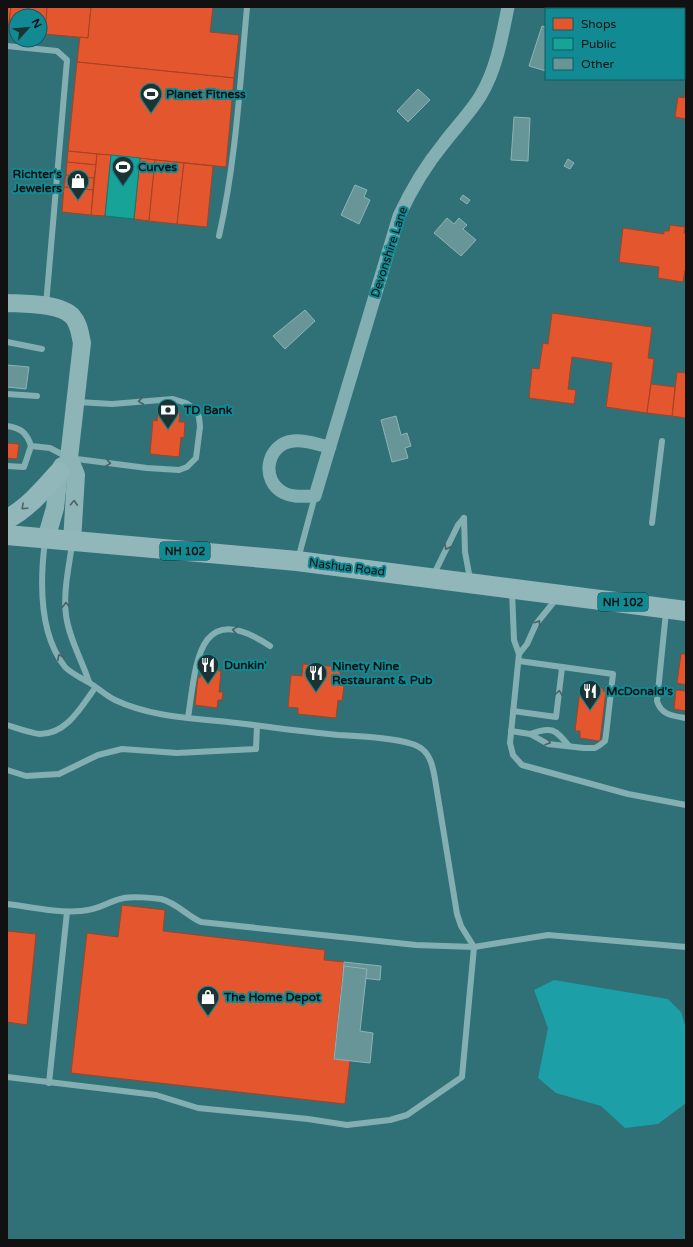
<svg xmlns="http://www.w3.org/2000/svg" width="693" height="1247" font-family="'Varela Round',sans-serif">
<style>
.green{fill:#1c9fa6}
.shops{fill:#e4572e;stroke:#a54225}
.public{fill:#17a398;stroke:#157770}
.building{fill:#689598;stroke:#8cb4b6}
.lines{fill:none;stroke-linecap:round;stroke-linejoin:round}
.lane{stroke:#84afb2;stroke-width:6}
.street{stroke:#84afb2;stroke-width:13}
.secondary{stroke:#8db4b7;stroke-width:18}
.primary{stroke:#92b7ba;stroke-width:20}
.oneway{stroke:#4a6062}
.oneway2{stroke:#4f6264}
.oneway3{stroke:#526466}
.labels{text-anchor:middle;stroke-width:4;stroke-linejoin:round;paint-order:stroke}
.shield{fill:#118a94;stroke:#113538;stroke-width:1}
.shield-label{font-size:11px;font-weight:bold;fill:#111}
.poi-label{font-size:12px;font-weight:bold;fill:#111;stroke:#118a94;text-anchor:start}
.street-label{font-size:12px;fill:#111;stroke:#118a94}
</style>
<rect width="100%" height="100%" fill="#2f7176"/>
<polygon class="green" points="554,980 668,999 681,1012 686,1028 686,1103 658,1124 625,1128 601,1106 556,1093 538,1078 548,1028 534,990"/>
<g class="shops">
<polygon points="7,7 11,7 8,30 7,30"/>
<polygon points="11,7 29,7 28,16 16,16 16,31 8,30"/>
<polygon points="29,7 47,7 45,34 40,33 40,16 28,16"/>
<polygon points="47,7 91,7 88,38 45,34"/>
<polygon points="91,7 213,7 210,32 239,35 234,78 77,62 80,37 88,38"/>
<polygon points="77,62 234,78 226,167 68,151"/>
<polygon points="686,87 686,119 675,117 678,97 684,98"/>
<polygon points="68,151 97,154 96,165 67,162"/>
<polygon points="97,154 111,155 105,216 91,215"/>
<polygon points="140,158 155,160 149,221 134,219"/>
<polygon points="155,160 184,163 177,224 149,221"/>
<polygon points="67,162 96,165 94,178 66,175"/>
<polygon points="184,163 213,166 207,227 177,224"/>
<polygon points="66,175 94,178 93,190 64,187"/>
<polygon points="64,187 93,190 91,215 62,212"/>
<polygon points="670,225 685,227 684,233 686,234 686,271 685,270 683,282 658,278 659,267 619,262 623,228 664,234 664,231 669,231"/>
<polygon points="552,313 652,327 648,358 654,359 647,413 606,407 612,363 572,357 568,389 576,390 574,404 529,398 532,368 539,369 543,343 548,344"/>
<polygon points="677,372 686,373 686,418 672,416"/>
<polygon points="651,384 675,387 672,416 647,413"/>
<polygon points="158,411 180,412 179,422 185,422 184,438 181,437 179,457 150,454 153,420 157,421"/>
<polygon points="7,443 19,444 17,459 7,458"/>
<polygon points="681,654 686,654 686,685 677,683"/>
<polygon points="303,664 341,667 339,685 344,686 342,701 338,700 336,718 298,714 298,708 288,707 291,675 302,676"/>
<polygon points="201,669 221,671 219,692 223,692 222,700 218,700 217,708 195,705 198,677 200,678"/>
<polygon points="584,686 603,688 603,691 606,691 600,741 580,738 580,731 575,731 580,690 583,690"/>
<polygon points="676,690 686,691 686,711 674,709"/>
<polygon points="122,905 165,910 163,931 325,950 324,960 344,962 334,1059 350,1060 345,1104 71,1073 87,933 118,937"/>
<polygon points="7,931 36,934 27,1025 7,1022"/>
</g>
<polygon class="public" points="111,155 140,158 134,219 105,216"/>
<g class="building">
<polygon points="542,26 546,27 546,71 529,66"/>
<polygon points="418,89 430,100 408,122 397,111"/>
<polygon points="514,117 530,118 528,161 511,160"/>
<polygon points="568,159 574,163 570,169 564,166"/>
<polygon points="355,185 367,190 364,197 370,200 359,224 341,215"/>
<polygon points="463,195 470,200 467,204 460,199"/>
<polygon points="447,218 454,224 459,218 467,225 463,229 476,240 461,256 434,233"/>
<polygon points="305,310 315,321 285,349 273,336"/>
<polygon points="7,365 29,367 26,389 7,387"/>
<polygon points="396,416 401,435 407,433 411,446 405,448 408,458 392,462 381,420"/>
<polygon points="344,962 381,966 380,980 343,976"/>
<polygon points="344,966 367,969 360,1031 373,1033 370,1063 334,1059"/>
</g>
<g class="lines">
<g class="lane">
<polyline points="7,46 57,51 67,60 46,305"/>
<path d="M 219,236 C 236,161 240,83 247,7"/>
<polyline points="7,342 42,349"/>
<polyline points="7,394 37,396"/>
<path d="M 7,426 C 21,428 27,433 31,446 L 50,448 L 69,458 L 147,468 L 179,470 L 187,467 L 196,458 L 200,427 L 199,417 L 195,409 L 186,403 L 173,399 L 112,404 L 77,402"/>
<polyline points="7,466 24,467 31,446"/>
<polyline points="464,518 465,552 470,579"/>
<polyline points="652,523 662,441"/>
<path d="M 45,541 C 40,580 39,634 65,667 C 72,674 80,677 88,682 C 97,687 105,695 115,700 C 153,718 196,718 237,723 C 271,727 305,732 339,735 C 357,736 410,738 422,749 C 431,756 433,768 435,779 L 457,914 L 461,926 L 474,947 L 548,935 L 686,947"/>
<path d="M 72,544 C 69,567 63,592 66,615 C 69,639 82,660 89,682"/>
<polyline points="298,559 315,496"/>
<polyline points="433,576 458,525 464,518"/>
<polyline points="512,591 514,640 519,654 510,743 513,755 522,765 628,794 686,805"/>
<path d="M 666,612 L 657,701 C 661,715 673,716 686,718"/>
<polyline points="519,654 527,644 536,624 557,598"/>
<polyline points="513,711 556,717 562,668"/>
<path d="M 188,718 C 196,665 197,597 270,646"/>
<path d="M 7,725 C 17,728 30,733 40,734 C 67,734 81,707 95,688"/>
<polyline points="511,731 530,734 548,744 584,748 595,748 600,745 605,741 606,735 613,674 519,661"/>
<path d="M 530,734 C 552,726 555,729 569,746"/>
<polyline points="7,770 26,776 59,774 98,755 122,749 177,753 256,749 257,726"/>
<path d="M 7,904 C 31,907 56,913 81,911 C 100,910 108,901 124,898 C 132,896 154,898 161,899 C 177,903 187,916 201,922 L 416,945 L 474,947 L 462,1077 L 407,1115 L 390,1120 L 347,1125 L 308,1119 L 198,1108 L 156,1095 L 7,1077"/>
<polyline points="49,1083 67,912"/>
</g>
<path class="street" d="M 330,447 C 318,445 305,439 293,441 C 266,444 260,481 284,493 C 294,498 305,496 315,496 L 399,216 C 411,190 426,165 444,143 C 456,127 471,112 481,95 C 497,68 502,36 508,7"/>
<g class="secondary">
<path d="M 7,303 C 24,304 61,303 73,317 C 79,324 80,334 82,343 L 69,458 L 76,475 L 72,542"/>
<polyline points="46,539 55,508 59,472 62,466"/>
</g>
<g class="primary">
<path d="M 7,519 C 27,509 44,489 59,472"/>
<polyline points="7,535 297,561 686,611"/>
</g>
</g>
<defs><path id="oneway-chevron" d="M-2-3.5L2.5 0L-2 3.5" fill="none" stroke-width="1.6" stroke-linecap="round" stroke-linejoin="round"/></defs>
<g class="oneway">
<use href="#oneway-chevron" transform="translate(141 401) rotate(172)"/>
<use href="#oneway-chevron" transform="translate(108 463) rotate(8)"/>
<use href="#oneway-chevron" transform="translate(447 547) rotate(116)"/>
<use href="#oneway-chevron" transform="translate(66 605) rotate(-91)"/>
<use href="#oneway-chevron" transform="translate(538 623) rotate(-56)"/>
<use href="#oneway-chevron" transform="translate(235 630) rotate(-172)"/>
<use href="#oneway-chevron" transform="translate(60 657) rotate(-119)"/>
<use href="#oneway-chevron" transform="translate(559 693) rotate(-82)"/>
<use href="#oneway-chevron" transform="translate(548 742) rotate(19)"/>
</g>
<use class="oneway2" href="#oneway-chevron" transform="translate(74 503) rotate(-87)"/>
<use class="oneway3" href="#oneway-chevron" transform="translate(24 507) rotate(138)"/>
<defs>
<g id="stadium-pin" transform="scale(1.15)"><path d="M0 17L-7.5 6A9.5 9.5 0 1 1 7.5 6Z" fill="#1c3334" stroke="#118a94"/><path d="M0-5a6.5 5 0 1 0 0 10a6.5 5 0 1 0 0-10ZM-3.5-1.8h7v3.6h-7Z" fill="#fff"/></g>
<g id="shop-pin" transform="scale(1.15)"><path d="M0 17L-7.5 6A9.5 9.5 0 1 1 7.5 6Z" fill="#1c3334" stroke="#118a94"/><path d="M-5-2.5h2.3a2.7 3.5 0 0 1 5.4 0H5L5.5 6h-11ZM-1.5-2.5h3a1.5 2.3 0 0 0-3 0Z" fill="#fff"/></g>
<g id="bank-pin" transform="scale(1.15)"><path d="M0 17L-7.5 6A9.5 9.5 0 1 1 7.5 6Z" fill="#1c3334" stroke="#118a94"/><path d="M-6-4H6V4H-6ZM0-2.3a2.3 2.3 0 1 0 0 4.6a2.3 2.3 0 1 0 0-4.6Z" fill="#fff"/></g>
<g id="restaurant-pin" transform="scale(1.15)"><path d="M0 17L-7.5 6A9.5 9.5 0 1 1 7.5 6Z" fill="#1c3334" stroke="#118a94"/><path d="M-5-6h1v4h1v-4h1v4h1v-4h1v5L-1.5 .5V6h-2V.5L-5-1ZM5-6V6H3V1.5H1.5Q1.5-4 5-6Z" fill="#fff"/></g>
</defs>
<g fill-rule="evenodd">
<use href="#stadium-pin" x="151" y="94"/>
<use href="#stadium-pin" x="123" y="167"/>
<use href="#shop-pin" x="78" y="181"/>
<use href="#bank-pin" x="168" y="410"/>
<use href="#restaurant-pin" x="208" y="665"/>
<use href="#restaurant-pin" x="316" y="673"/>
<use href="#restaurant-pin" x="590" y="691"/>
<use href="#shop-pin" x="208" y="997"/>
</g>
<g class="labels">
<g class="shield">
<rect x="160" y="542" width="50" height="18" rx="3"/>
<rect x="598" y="593" width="50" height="18" rx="3"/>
</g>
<g class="shield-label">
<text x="185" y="555">NH 102</text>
<text x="623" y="606">NH 102</text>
</g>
<g class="poi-label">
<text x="166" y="98">Planet Fitness</text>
<text x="138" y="171">Curves</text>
<text x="62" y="178" text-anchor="end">Richter's<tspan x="62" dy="14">Jewelers</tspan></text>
<text x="184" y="414">TD Bank</text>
<text x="224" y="669">Dunkin'</text>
<text x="332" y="670">Ninety Nine<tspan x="332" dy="14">Restaurant &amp; Pub</tspan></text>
<text x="606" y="695">McDonald's</text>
<text x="224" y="1001">The Home Depot</text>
</g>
<g class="street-label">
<text transform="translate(389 252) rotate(-72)" y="4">Devonshire Lane</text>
<text transform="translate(347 567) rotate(7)" y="4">Nashua Road</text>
</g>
</g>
<rect width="693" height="1247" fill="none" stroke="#111111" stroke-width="16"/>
<rect x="545" y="8" width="140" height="72" fill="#118a94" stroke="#115a60"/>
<rect x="553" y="18" width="20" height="12" fill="#e4572e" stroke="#115a60"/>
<text x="581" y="28" font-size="12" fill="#111111">Shops</text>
<rect x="553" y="38" width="20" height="12" fill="#17a398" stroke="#115a60"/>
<text x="581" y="48" font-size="12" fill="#111111">Public</text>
<rect x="553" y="58" width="20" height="12" fill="#689598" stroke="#115a60"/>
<text x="581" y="68" font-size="12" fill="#111111">Other</text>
<g transform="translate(28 28) rotate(63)"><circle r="19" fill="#118a94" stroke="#115a60"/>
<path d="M0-3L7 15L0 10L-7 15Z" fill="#1c3334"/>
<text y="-6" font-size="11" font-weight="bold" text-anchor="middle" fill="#111111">N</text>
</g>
</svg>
